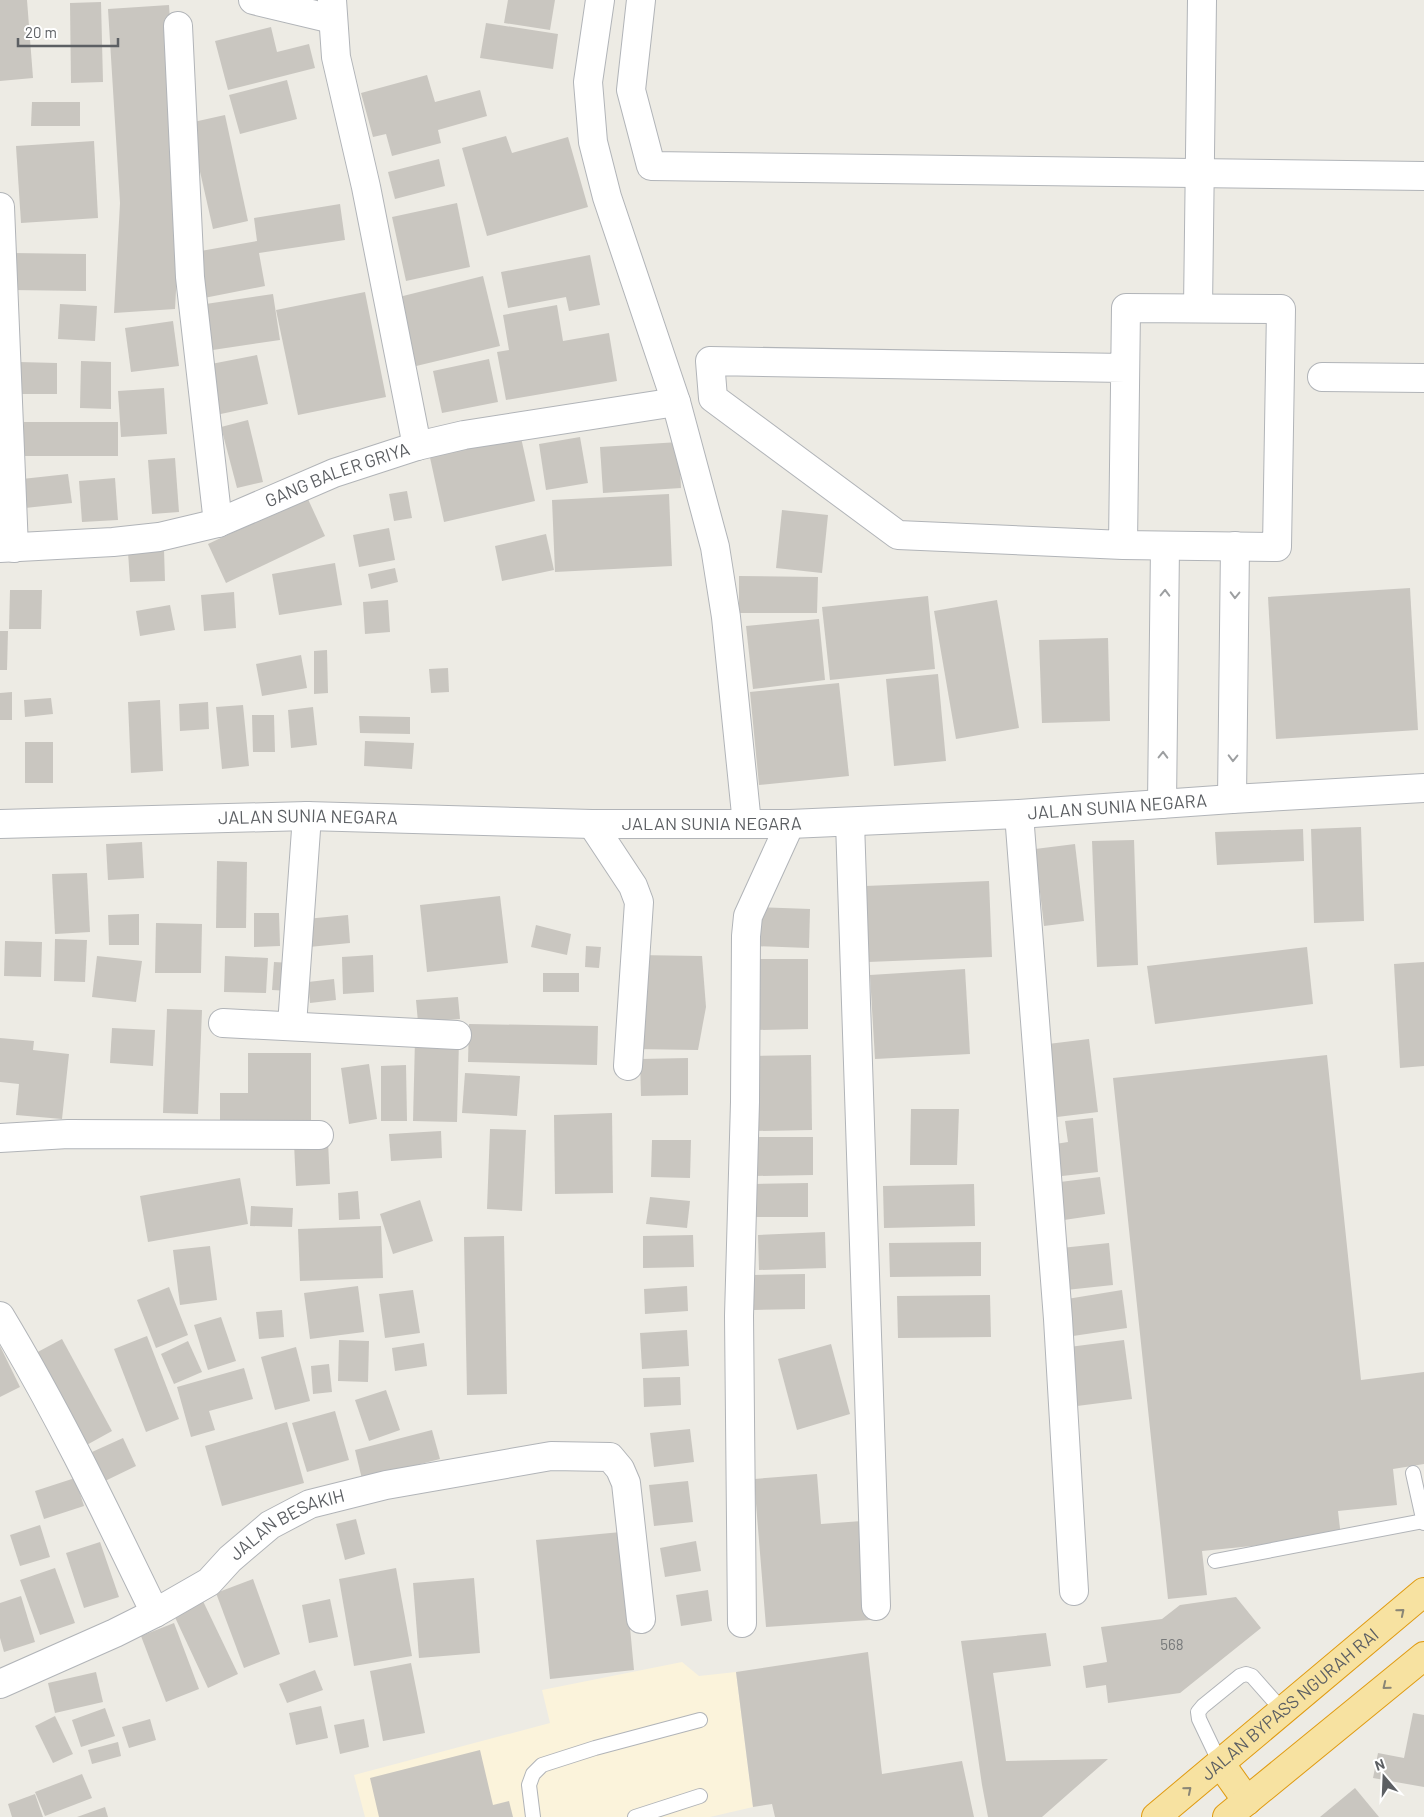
<svg xmlns="http://www.w3.org/2000/svg" width="1424" height="1817" font-family="Barlow,sans-serif">
<style>
.commercial{fill:#fbf3db}
.building{fill:#c9c6c0}
.lines{fill:none;stroke-linecap:round;stroke-linejoin:round}
.service-casing{stroke:#b1b4b8;stroke-width:16}
.minor-casing{stroke:#b1b4b8;stroke-width:30}
.trunk-casing{stroke:#e09b11;stroke-width:30}
.service{stroke:#fff;stroke-width:14}
.minor{stroke:#fff;stroke-width:28}
.trunk{stroke:#f7e2a1;stroke-width:28}
.oneway{stroke:#9d9fa1}
.oneway2{stroke:#8a8676}
.labels{text-anchor:middle;stroke-width:5;stroke-linejoin:round;paint-order:stroke}
.number-label{font-size:15px;fill:#77797a}
.street-label{font-size:18px;fill:#5c5f63;stroke:#fff}
</style>
<rect width="100%" height="100%" fill="#edebe4"/>
<polygon class="commercial" points="682,1662 699,1676 736,1672 753,1807 710,1817 365,1817 354,1775 550,1723 542,1690"/>
<g class="building">
<polygon points="0,0 27,0 33,78 0,81"/>
<polygon points="508,0 555,0 550,30 504,23"/>
<polygon points="101,2 103,82 71,83 70,3"/>
<polygon points="169,5 181,199 175,309 114,313 120,203 108,9"/>
<polygon points="486,23 558,34 553,69 480,58"/>
<polygon points="271,27 277,52 309,44 315,68 228,90 215,41"/>
<polygon points="427,75 435,102 480,90 487,116 438,130 441,143 392,156 386,134 373,137 361,93"/>
<polygon points="287,80 297,119 240,134 229,95"/>
<polygon points="32,102 80,102 80,126 31,126"/>
<polygon points="225,115 248,221 213,229 189,123"/>
<polygon points="506,136 512,153 568,137 588,207 487,236 462,148"/>
<polygon points="94,141 98,218 21,223 16,146"/>
<polygon points="439,159 445,186 395,199 388,172"/>
<polygon points="457,203 470,267 406,281 392,217"/>
<polygon points="340,204 345,240 259,253 265,286 204,298 195,252 257,241 254,218"/>
<polygon points="12,253 86,254 86,291 11,290"/>
<polygon points="590,255 600,305 569,311 566,297 508,308 501,272"/>
<polygon points="483,276 500,346 412,367 395,298"/>
<polygon points="365,292 386,397 298,415 276,310"/>
<polygon points="273,294 280,340 206,351 199,305"/>
<polygon points="60,304 97,306 95,341 58,339"/>
<polygon points="557,305 563,341 609,333 617,381 506,400 497,352 509,350 503,315"/>
<polygon points="173,321 179,366 131,372 125,328"/>
<polygon points="257,355 268,404 216,415 206,365"/>
<polygon points="489,359 498,402 442,413 433,371"/>
<polygon points="81,361 111,362 111,409 80,408"/>
<polygon points="19,362 57,363 57,394 18,394"/>
<polygon points="164,388 167,434 121,437 118,391"/>
<polygon points="248,420 263,482 237,488 221,427"/>
<polygon points="24,422 118,422 118,456 23,456"/>
<polygon points="520,433 535,501 444,522 429,453"/>
<polygon points="580,437 588,483 546,490 539,444"/>
<polygon points="679,442 681,488 603,493 600,447"/>
<polygon points="175,458 179,512 152,514 148,460"/>
<polygon points="68,474 72,503 25,508 22,479"/>
<polygon points="115,478 118,520 82,522 79,481"/>
<polygon points="407,491 412,518 394,521 389,494"/>
<polygon points="669,494 672,566 555,572 552,500"/>
<polygon points="307,497 325,536 226,583 208,544"/>
<polygon points="782,510 828,515 822,573 776,568"/>
<polygon points="389,528 395,560 359,567 353,535"/>
<polygon points="546,534 554,570 502,581 495,546"/>
<polygon points="164,550 165,581 130,582 128,552"/>
<polygon points="335,563 342,605 279,615 272,574"/>
<polygon points="395,568 398,582 371,589 368,574"/>
<polygon points="739,576 818,577 817,613 739,613"/>
<polygon points="1410,588 1418,730 1276,739 1268,597"/>
<polygon points="10,590 42,590 41,629 9,629"/>
<polygon points="234,592 236,628 204,631 201,595"/>
<polygon points="928,596 935,669 830,680 822,607"/>
<polygon points="388,600 390,632 365,634 363,602"/>
<polygon points="997,600 1019,728 956,739 934,611"/>
<polygon points="170,605 175,630 140,636 136,611"/>
<polygon points="819,619 825,680 753,689 746,626"/>
<polygon points="0,631 8,631 7,670 0,670"/>
<polygon points="1108,638 1110,721 1042,723 1039,640"/>
<polygon points="327,650 328,693 314,694 314,651"/>
<polygon points="301,655 307,688 262,696 256,664"/>
<polygon points="448,668 449,692 431,693 429,669"/>
<polygon points="938,674 946,761 894,766 886,679"/>
<polygon points="839,683 849,776 759,785 750,692"/>
<polygon points="12,692 12,720 0,720 0,693"/>
<polygon points="51,698 53,714 25,717 24,700"/>
<polygon points="160,700 163,771 131,773 128,702"/>
<polygon points="208,702 209,729 180,731 179,704"/>
<polygon points="243,705 249,766 222,769 216,707"/>
<polygon points="313,707 317,745 291,748 288,710"/>
<polygon points="252,715 274,715 275,752 253,752"/>
<polygon points="359,716 410,717 410,734 360,733"/>
<polygon points="365,741 414,743 412,769 364,766"/>
<rect x="25" y="742" width="28" height="41"/>
<polygon points="1361,827 1364,921 1314,923 1311,829"/>
<polygon points="1303,829 1304,861 1217,865 1215,832"/>
<polygon points="1134,840 1138,965 1097,967 1092,841"/>
<polygon points="142,842 144,878 108,880 106,844"/>
<polygon points="1075,844 1084,921 1044,926 1035,849"/>
<polygon points="217,861 247,862 246,928 216,928"/>
<polygon points="87,873 90,932 55,934 52,874"/>
<polygon points="989,881 992,957 868,962 865,886"/>
<polygon points="500,896 508,963 427,972 420,905"/>
<polygon points="755,907 810,909 809,948 753,946"/>
<polygon points="254,913 279,913 280,946 254,947"/>
<polygon points="139,914 139,945 109,945 108,915"/>
<polygon points="348,915 350,943 309,947 306,919"/>
<polygon points="156,923 202,924 201,973 155,973"/>
<polygon points="536,925 571,934 567,955 531,947"/>
<polygon points="55,939 87,940 85,982 54,981"/>
<polygon points="5,941 42,942 41,977 4,976"/>
<polygon points="586,946 601,947 599,968 585,967"/>
<polygon points="1307,947 1313,1004 1155,1024 1147,966"/>
<polygon points="373,955 374,992 343,994 342,957"/>
<polygon points="636,955 702,956 706,1007 698,1050 632,1049"/>
<polygon points="97,956 142,961 136,1002 92,997"/>
<polygon points="225,956 268,958 266,993 224,992"/>
<polygon points="757,959 808,959 808,1029 757,1030"/>
<polygon points="274,962 292,963 290,991 272,990"/>
<polygon points="1424,962 1424,1066 1400,1068 1394,964"/>
<polygon points="965,969 970,1054 875,1059 870,975"/>
<rect x="543" y="973" width="36" height="19"/>
<polygon points="334,979 336,1000 310,1003 308,982"/>
<polygon points="458,997 460,1019 418,1022 416,1000"/>
<polygon points="167,1009 202,1010 198,1114 163,1113"/>
<polygon points="469,1024 598,1026 597,1065 468,1062"/>
<polygon points="112,1028 155,1030 153,1066 110,1063"/>
<polygon points="0,1038 34,1041 33,1050 69,1054 62,1119 16,1115 19,1084 0,1082"/>
<polygon points="415,1039 459,1040 457,1122 413,1121"/>
<polygon points="1089,1039 1098,1112 1057,1117 1048,1044"/>
<polygon points="248,1053 311,1053 311,1127 220,1127 220,1093 248,1093"/>
<polygon points="811,1055 812,1130 755,1131 753,1056"/>
<polygon points="1327,1055 1361,1380 1424,1372 1424,1464 1393,1469 1397,1505 1338,1511 1341,1537 1202,1551 1207,1595 1168,1599 1113,1078"/>
<polygon points="688,1058 688,1095 641,1096 640,1059"/>
<polygon points="369,1064 377,1119 349,1124 341,1068"/>
<polygon points="406,1065 407,1121 381,1121 381,1066"/>
<polygon points="465,1073 520,1076 517,1116 462,1113"/>
<polygon points="911,1109 959,1109 957,1165 910,1165"/>
<polygon points="612,1113 613,1193 555,1194 554,1115"/>
<polygon points="1093,1118 1098,1172 1053,1177 1049,1145 1068,1142 1065,1121"/>
<polygon points="490,1129 526,1130 522,1211 487,1209"/>
<polygon points="441,1131 442,1158 391,1161 389,1134"/>
<polygon points="755,1137 813,1137 813,1175 755,1176"/>
<polygon points="652,1140 691,1140 690,1178 651,1177"/>
<polygon points="328,1141 330,1184 296,1186 294,1143"/>
<polygon points="1100,1177 1105,1214 1057,1221 1052,1183"/>
<polygon points="240,1178 248,1224 148,1242 140,1196"/>
<polygon points="808,1183 808,1217 754,1217 754,1184"/>
<polygon points="974,1184 975,1226 884,1228 883,1186"/>
<polygon points="358,1191 360,1219 339,1220 338,1193"/>
<polygon points="650,1197 690,1201 687,1228 646,1224"/>
<polygon points="420,1200 433,1241 393,1254 380,1214"/>
<polygon points="251,1206 293,1208 292,1227 250,1226"/>
<polygon points="381,1226 383,1278 300,1281 298,1229"/>
<polygon points="825,1232 826,1268 759,1270 758,1235"/>
<polygon points="693,1235 694,1267 643,1268 643,1236"/>
<polygon points="504,1236 507,1394 467,1395 464,1237"/>
<polygon points="981,1242 981,1276 890,1277 889,1243"/>
<polygon points="1109,1243 1113,1285 1066,1290 1061,1248"/>
<polygon points="210,1246 217,1300 180,1305 173,1250"/>
<polygon points="805,1274 805,1309 754,1310 753,1275"/>
<polygon points="358,1286 364,1332 310,1339 304,1293"/>
<polygon points="687,1286 688,1311 645,1314 644,1289"/>
<polygon points="169,1287 188,1335 156,1348 137,1300"/>
<polygon points="413,1290 420,1333 385,1338 379,1294"/>
<polygon points="1122,1290 1127,1328 1073,1336 1067,1299"/>
<polygon points="990,1295 991,1337 898,1338 897,1296"/>
<polygon points="282,1310 284,1337 259,1339 256,1312"/>
<polygon points="221,1317 236,1361 208,1370 194,1325"/>
<polygon points="687,1330 689,1366 642,1369 640,1333"/>
<polygon points="147,1336 179,1419 146,1432 114,1349"/>
<polygon points="62,1339 112,1431 83,1447 34,1354"/>
<polygon points="339,1340 369,1341 368,1382 338,1381"/>
<polygon points="1124,1340 1132,1399 1077,1406 1069,1347"/>
<polygon points="188,1341 202,1372 174,1384 161,1354"/>
<polygon points="424,1343 427,1366 395,1371 392,1348"/>
<polygon points="831,1344 850,1414 797,1430 778,1359"/>
<polygon points="0,1346 20,1387 0,1397"/>
<polygon points="296,1347 310,1401 275,1410 261,1357"/>
<polygon points="329,1364 332,1392 313,1394 311,1366"/>
<polygon points="244,1368 253,1399 209,1411 215,1430 191,1437 177,1387"/>
<polygon points="680,1377 681,1405 644,1407 643,1378"/>
<polygon points="386,1390 400,1430 369,1441 355,1400"/>
<polygon points="335,1411 349,1460 307,1472 292,1423"/>
<polygon points="287,1422 304,1483 222,1506 205,1446"/>
<polygon points="690,1429 694,1462 654,1467 650,1433"/>
<polygon points="432,1430 440,1459 362,1479 355,1450"/>
<polygon points="123,1438 136,1466 105,1481 92,1452"/>
<polygon points="817,1474 821,1524 862,1521 870,1620 766,1627 754,1479"/>
<polygon points="75,1478 84,1506 44,1519 35,1491"/>
<polygon points="688,1481 693,1522 654,1526 649,1485"/>
<polygon points="356,1519 365,1554 345,1560 336,1524"/>
<polygon points="40,1525 50,1557 20,1566 10,1535"/>
<polygon points="621,1532 634,1670 550,1679 536,1540"/>
<polygon points="696,1541 701,1571 665,1577 660,1548"/>
<polygon points="100,1542 119,1597 84,1608 66,1553"/>
<polygon points="55,1568 75,1623 40,1635 20,1580"/>
<polygon points="396,1568 412,1656 354,1666 339,1579"/>
<polygon points="474,1578 480,1653 419,1658 413,1583"/>
<polygon points="253,1579 280,1654 244,1668 216,1593"/>
<polygon points="708,1590 712,1621 681,1626 676,1595"/>
<polygon points="21,1596 35,1642 4,1652 0,1638 0,1603"/>
<polygon points="1236,1597 1261,1628 1180,1693 1108,1703 1106,1685 1086,1688 1083,1666 1107,1662 1101,1627 1162,1619 1180,1605"/>
<polygon points="202,1599 238,1674 208,1688 173,1613"/>
<polygon points="330,1599 338,1637 309,1643 302,1605"/>
<polygon points="174,1623 199,1689 166,1702 141,1636"/>
<polygon points="1046,1633 1051,1666 993,1673 1006,1761 1108,1759 1042,1817 988,1817 982,1785 961,1641"/>
<polygon points="868,1652 882,1774 962,1761 974,1817 775,1817 772,1804 753,1807 736,1672"/>
<polygon points="411,1663 425,1733 383,1741 370,1671"/>
<polygon points="315,1670 323,1690 287,1703 279,1684"/>
<polygon points="96,1672 103,1702 55,1713 48,1683"/>
<polygon points="321,1706 328,1738 296,1745 289,1713"/>
<polygon points="105,1708 115,1736 81,1747 72,1720"/>
<polygon points="1413,1713 1424,1715 1424,1787 1373,1778 1378,1753 1404,1758"/>
<polygon points="55,1716 73,1754 53,1763 35,1726"/>
<polygon points="150,1719 156,1740 129,1748 122,1727"/>
<polygon points="364,1719 369,1747 340,1754 334,1725"/>
<polygon points="118,1742 121,1756 92,1764 88,1750"/>
<polygon points="480,1750 493,1805 509,1801 513,1817 379,1817 370,1778"/>
<polygon points="82,1774 92,1798 45,1816 35,1792"/>
<polygon points="1355,1788 1379,1817 1320,1817"/>
<polygon points="35,1794 43,1817 12,1817 8,1804"/>
<polygon points="105,1807 108,1817 77,1817"/>
</g>
<g class="lines">
<g class="service-casing">
<g id="service">
<polyline points="1413,1473 1424,1523"/>
<polyline points="1215,1561 1423,1521"/>
<polyline points="1220,1763 1199,1719 1198,1712 1203,1706 1240,1676 1246,1674 1252,1676 1283,1711"/>
<polyline points="533,1817 529,1785 533,1774 542,1765 595,1748 700,1720"/>
<polyline points="635,1817 700,1796"/>
</g>
</g>
<g class="minor-casing">
<g id="minor">
<polyline points="253,0 332,19"/>
<polyline points="332,0 336,57 366,187 417,446"/>
<polyline points="600,0 588,82 593,142 607,197 676,402 715,547 726,617 747,824"/>
<polyline points="641,0 631,90 651,166 1424,176"/>
<polyline points="178,26 190,277 218,523"/>
<polyline points="0,207 14,548"/>
<polyline points="1198,308 1202,0"/>
<polyline points="1322,377 1424,378"/>
<polyline points="1123,545 1126,308 1281,309 1277,547 1123,545 898,535 713,398 710,361 1125,368"/>
<path id="s1" d="M 0,548 L 113,542 L 159,537 L 218,523 L 334,473 L 417,446 L 464,435 L 676,402"/>
<polyline points="1232,799 1235,546"/>
<polyline points="1162,804 1165,546"/>
<polyline points="1019,814 1058,1319 1074,1591"/>
<polyline points="850,822 876,1606"/>
<path id="s2" d="M 0,824 L 307,816 L 592,824 L 790,824 L 1019,814 L 1232,799 L 1424,788"/>
<polyline points="592,824 633,886 639,902 628,1066"/>
<polyline points="223,1023 457,1035"/>
<polyline points="292,1025 307,816"/>
<polyline points="0,1138 68,1134 319,1135"/>
<path d="M 0,1316 C 58,1412 106,1512 155,1613"/>
<polyline points="742,1623 739,1316 745,1102 746,936 748,916 790,824"/>
<path id="s3" d="M 0,1684 L 115,1633 L 155,1613 L 209,1582 L 230,1559 L 270,1525 L 310,1504 L 386,1485 L 551,1456 L 610,1457 L 620,1469 L 626,1483 L 641,1619"/>
</g>
</g>
<g class="trunk-casing">
<g id="trunk">
<polyline points="1220,1763 1247,1801"/>
<path id="s4" d="M 1156,1817 L 1424,1592"/>
<polyline points="1227,1817 1424,1656"/>
</g>
</g>
<use href="#service" class="service"/>
<use href="#minor" class="minor"/>
<use href="#trunk" class="trunk"/>
</g>
<defs><path id="oneway-chevron" d="M-2-3.5L2.5 0L-2 3.5" fill="none" stroke-width="1.6" stroke-linecap="round" stroke-linejoin="round" transform="scale(1.25)"/></defs>
<g class="oneway">
<use href="#oneway-chevron" transform="translate(1165 593) rotate(-89)"/>
<use href="#oneway-chevron" transform="translate(1235 595) rotate(91)"/>
<use href="#oneway-chevron" transform="translate(1163 755) rotate(-89)"/>
<use href="#oneway-chevron" transform="translate(1233 758) rotate(91)"/>
</g>
<g class="oneway2">
<use href="#oneway-chevron" transform="translate(1401 1612) rotate(-40)"/>
<use href="#oneway-chevron" transform="translate(1386 1686) rotate(141)"/>
<use href="#oneway-chevron" transform="translate(1188 1790) rotate(-40)"/>
</g>
<g class="labels">
<g class="number-label">
<text x="1172" y="1650">568</text>
</g>
<g class="street-label">
<text dy="6" stroke="none"><textPath href="#s1" startOffset="349">GANG BALER GRIYA</textPath></text>
<text dy="6" stroke="none"><textPath href="#s2" startOffset="1118">JALAN SUNIA NEGARA</textPath></text>
<text dy="6" stroke="none"><textPath href="#s2" startOffset="308">JALAN SUNIA NEGARA</textPath></text>
<text dy="6" stroke="none"><textPath href="#s2" startOffset="712">JALAN SUNIA NEGARA</textPath></text>
<text dy="6" stroke="none"><textPath href="#s3" startOffset="332">JALAN BESAKIH</textPath></text>
<text dy="6" stroke="none"><textPath href="#s4" startOffset="175">JALAN BYPASS NGURAH RAI</textPath></text>
</g>
</g>
<g transform="translate(1384 1777) rotate(341)" stroke="#ffffff" stroke-width="4" paint-order="stroke">
<path d="M0-4L9 19L0 12L-9 19Z" fill="#5c5f63"/>
<text y="-8" font-size="14" font-weight="bold" text-anchor="middle" fill="#5c5f63">N</text>
</g>
<path d="M18 38v8h100v-8" fill="none" stroke="#5c5f63" stroke-width="2.5"/>
<text x="25" y="38" font-size="15" fill="#5c5f63" stroke="#ffffff" stroke-width="4" paint-order="stroke">20 m</text>
</svg>
